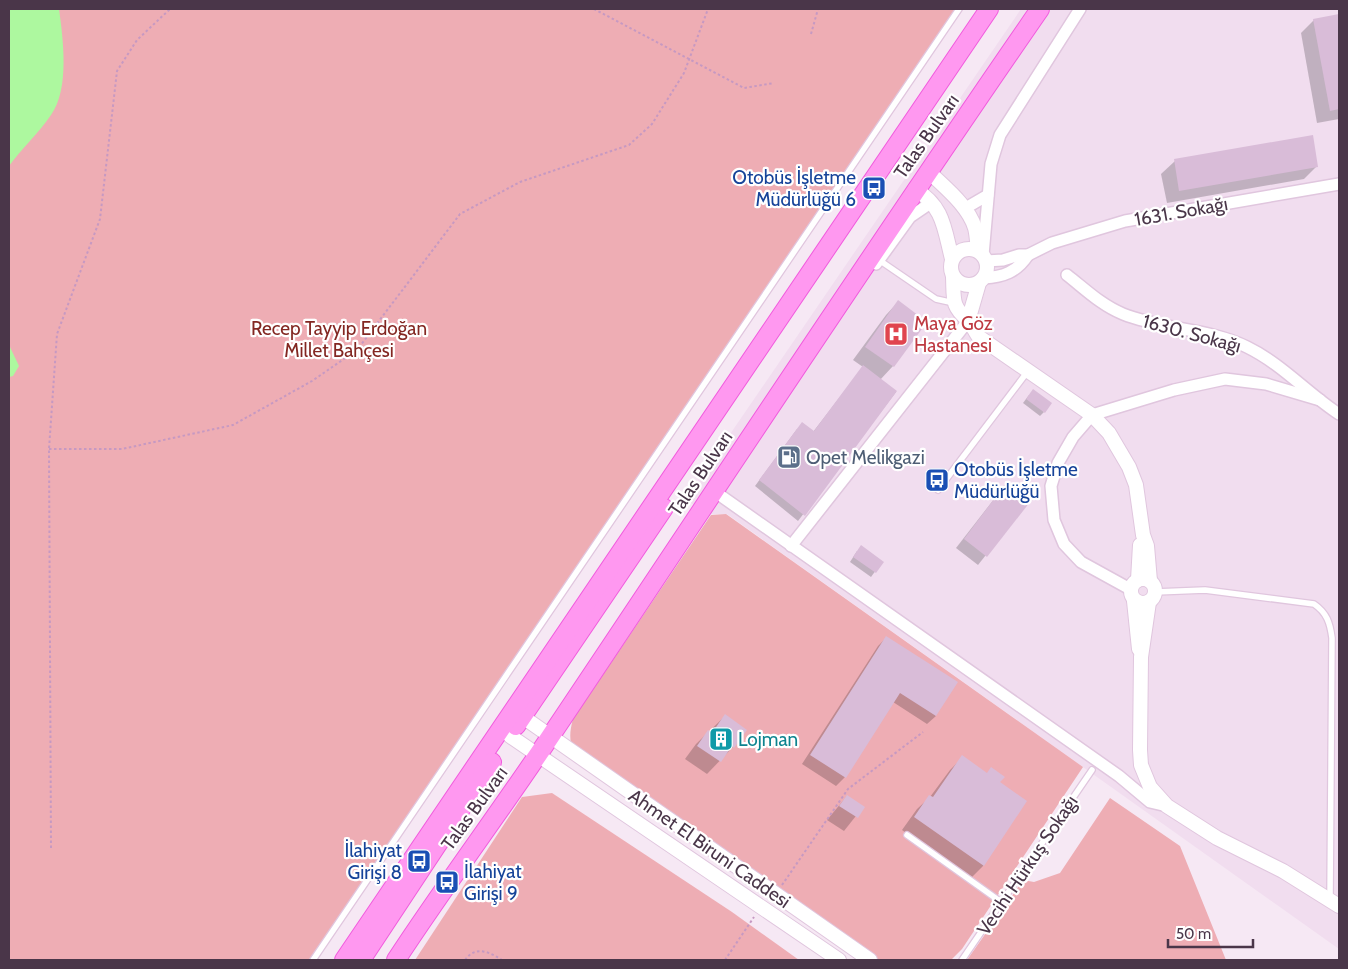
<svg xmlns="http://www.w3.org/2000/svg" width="1348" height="969" font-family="Cabin,sans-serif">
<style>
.residential{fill:#f1ddef}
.green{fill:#eeadb4}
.water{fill:#adf89f}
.shadow{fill:#0003}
.building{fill:#d9bcd8}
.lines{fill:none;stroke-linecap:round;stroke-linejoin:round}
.service-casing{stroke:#e0c6de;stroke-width:8}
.minor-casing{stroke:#e0c6de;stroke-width:14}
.tertiary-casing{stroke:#e0c6de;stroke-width:16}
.primary-casing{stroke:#f15bdd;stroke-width:20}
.path{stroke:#c699c2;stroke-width:2;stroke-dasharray:2.5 2.5;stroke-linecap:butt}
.service{stroke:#fff;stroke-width:5.5}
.minor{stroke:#fff;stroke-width:11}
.tertiary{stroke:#fff;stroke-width:14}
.primary{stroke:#ff98f0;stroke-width:18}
.labels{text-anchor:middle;stroke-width:4.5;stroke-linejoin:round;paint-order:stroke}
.street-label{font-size:19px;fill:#4a3649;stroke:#fff}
.transit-label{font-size:19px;fill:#164399;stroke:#fff;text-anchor:end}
.health-label{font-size:19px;fill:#be3a42;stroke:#fff;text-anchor:start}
.park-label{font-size:19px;fill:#832722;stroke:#fff}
.service-label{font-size:19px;fill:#4e5e75;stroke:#fff;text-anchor:start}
.culture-label{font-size:19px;fill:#0d838f;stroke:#fff;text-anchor:start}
</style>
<rect width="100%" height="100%" fill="#f6e8f4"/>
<polygon class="residential" points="1021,9 1339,9 1339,949 727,514 711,514 685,500"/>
<g class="green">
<polygon points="9,9 963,9 317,960 9,960"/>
<path d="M 726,514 L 1083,767 L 962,949 L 951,960 L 864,960 L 760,882 L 585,769 C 571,752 567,740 573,719 L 711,515 Z"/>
<polygon points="552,793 732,912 799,960 415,960 522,797"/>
<polygon points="1110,798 1180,846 1226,960 967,960 1023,880 1034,882 1060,873"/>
</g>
<g class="water">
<path d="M 9,9 L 59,9 C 63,38 70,89 51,115 C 39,133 22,148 9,166 Z"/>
<polygon points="9,345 19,366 13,376 9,377"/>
</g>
<g class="shadow">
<polygon points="1339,15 1339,119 1317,123 1301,33 1314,20"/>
<polygon points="1175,161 1317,166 1304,179 1167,203 1161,174"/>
<polygon points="898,302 893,366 880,380 896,392 798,521 755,486 797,429 813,432 863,367 853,360 886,315"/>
<polygon points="1029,395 1044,412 1040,416 1023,403"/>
<polygon points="998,494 1028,502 978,565 956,548"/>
<polygon points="857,551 882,562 871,577 850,562"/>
<polygon points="886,638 936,716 927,724 893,702 845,777 836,786 802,764 878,646"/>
<polygon points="725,716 733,747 707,774 685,759 696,744"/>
<polygon points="963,757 1025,801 983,866 970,879 902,830 917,809 930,797 950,770"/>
<polygon points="847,796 863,807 844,831 827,820"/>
</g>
<g class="building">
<polygon points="1339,14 1339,109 1330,111 1313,19"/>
<polygon points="1313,135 1318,167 1179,191 1174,159"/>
<polygon points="898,300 927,322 894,367 865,347"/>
<polygon points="863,365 897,391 805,516 759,480 802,422 814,431"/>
<polygon points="1033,389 1052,403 1045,413 1026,399"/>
<polygon points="1006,483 1030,502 987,557 964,539"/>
<polygon points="861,545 884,562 876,573 853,557"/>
<polygon points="886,636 958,682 936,716 900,693 846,778 810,755"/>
<polygon points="725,714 747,730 734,748 732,746 721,762 697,746 708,730 712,733"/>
<polygon points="962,755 987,773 991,767 1005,777 1000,782 1027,801 984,866 914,817 929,795 933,797"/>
<polygon points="847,795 865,807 858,818 839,806"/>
</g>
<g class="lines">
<g class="service-casing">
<g id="service">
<polyline points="879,260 936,299 954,303"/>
<polyline points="938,490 1028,371"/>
<path d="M 1155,592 L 1205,590 L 1314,604 C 1327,613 1330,623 1332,638 L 1330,898"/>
<polyline points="907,835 1001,902"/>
<polyline points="313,960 959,9"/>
<polyline points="962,960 1092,770"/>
</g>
</g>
<g class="minor-casing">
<g id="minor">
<polyline points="964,209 988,195"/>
<polyline points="983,255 991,164 1000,135 1080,9"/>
<polyline points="986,261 1003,260 1019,255 1028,255 1052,243 1125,221 1339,184"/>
<polyline points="876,264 910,217 932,202"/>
<path d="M 1067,275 C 1085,289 1101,305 1123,314 C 1163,330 1208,328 1247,347 C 1282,364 1307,393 1339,414"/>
<path d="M 984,278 C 1003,277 1017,272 1028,255"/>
<polyline points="714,491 1119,776 1150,802 1167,806"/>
<polyline points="791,546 968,321"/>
<polyline points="1130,589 1081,562 1064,544 1054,520 1051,486 1058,463 1073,437 1092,415 1174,390 1225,379 1266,384 1320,400"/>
</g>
</g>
<g class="tertiary-casing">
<g id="tertiary">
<path d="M 928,171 C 944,187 968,205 975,228 C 977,235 977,244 978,251"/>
<path d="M 915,189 C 944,207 944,228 952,259"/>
<circle cx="969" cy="267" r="18"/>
<path d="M 953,277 C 954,299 951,306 968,320 C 972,324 975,332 979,337 L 1092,415 L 1109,433 L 1129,467 L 1136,485 L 1143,535 L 1147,546 L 1150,581"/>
<polyline points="968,321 979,283"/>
<circle cx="1143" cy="591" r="12"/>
<polyline points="1138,580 1140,545"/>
<polyline points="1134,601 1139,649"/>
<polyline points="1149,602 1141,657 1140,750 1141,765 1150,787 1167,806 1217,838 1283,871 1339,906"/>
<polyline points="523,717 870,960"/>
<polyline points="510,736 839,960"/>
</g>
</g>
<g class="primary-casing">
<g id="primary">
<polyline points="516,726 664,508"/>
<polyline points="344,960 989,9"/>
<polyline points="361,960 492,762"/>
<path d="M 396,960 C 445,885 500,812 550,737 C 713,494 873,250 1040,9"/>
</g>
</g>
<g class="path">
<polyline points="594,9 744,88 774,83"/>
<polyline points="811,34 818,9"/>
<polyline points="49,449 122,449 233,425 312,381 357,350 460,214 520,182 629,145 652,124 684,73 708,9"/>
<polyline points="51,848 49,449 57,334 100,219 117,71 137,40 170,9"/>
<polyline points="782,885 848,789 923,732"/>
<path d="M 465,960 C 476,945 489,952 502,960"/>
<polyline points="725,960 754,917"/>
</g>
<use href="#service" class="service"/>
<use href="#minor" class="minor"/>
<use href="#tertiary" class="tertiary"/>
<use href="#primary" class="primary"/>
</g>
<defs>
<g id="bus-square" transform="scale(1.25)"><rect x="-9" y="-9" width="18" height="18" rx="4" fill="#1a4fb4" stroke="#fff"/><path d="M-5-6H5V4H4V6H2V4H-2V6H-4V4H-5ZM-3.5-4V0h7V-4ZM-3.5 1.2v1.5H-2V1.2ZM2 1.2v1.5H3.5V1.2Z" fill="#fff"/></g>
<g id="hospital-square" transform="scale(1.25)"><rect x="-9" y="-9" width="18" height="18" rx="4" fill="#e0444e" stroke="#fff"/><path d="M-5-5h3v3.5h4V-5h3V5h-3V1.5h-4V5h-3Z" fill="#fff"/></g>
<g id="fuel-square" transform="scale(1.25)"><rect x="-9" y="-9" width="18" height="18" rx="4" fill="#5c6f8a" stroke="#fff"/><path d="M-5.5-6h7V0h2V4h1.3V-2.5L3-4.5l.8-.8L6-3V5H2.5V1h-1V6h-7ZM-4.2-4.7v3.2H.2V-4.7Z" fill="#fff"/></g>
<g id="building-square" transform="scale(1.25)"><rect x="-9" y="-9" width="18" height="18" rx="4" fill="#0f9aa8" stroke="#fff"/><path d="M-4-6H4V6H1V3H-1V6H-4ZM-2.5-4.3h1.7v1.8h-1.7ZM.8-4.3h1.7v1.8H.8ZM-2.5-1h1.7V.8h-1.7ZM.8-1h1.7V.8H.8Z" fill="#fff"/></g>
</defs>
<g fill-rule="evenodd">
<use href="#bus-square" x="874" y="188"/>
<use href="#hospital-square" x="896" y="334"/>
<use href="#fuel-square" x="789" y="457"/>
<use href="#bus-square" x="937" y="480"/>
<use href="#building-square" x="721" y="739"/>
<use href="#bus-square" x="419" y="861"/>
<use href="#bus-square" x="447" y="882"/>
</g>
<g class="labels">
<g class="street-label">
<text transform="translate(926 136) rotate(-55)" y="7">Talas Bulvarı</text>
<text transform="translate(1181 211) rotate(-10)" y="7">1631. Sokağı</text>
<text transform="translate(1192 333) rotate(15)" y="7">1630. Sokağı</text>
<text transform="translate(700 473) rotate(-56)" y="7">Talas Bulvarı</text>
<text transform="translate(474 808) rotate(-54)" y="7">Talas Bulvarı</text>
<text transform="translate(710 848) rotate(35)" y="7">Ahmet El Biruni Caddesi</text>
<text transform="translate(1027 865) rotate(-56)" y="7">Vecihi Hürkuş Sokağı</text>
</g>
<g class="transit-label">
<text x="856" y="184">Otobüs İşletme<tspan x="856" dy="22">Müdürlüğü 6</tspan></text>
<text x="954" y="476" text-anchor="start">Otobüs İşletme<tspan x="954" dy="22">Müdürlüğü</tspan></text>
<text x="402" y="857">İlahiyat<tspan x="402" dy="22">Girişi 8</tspan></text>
<text x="464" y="878" text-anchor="start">İlahiyat<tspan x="464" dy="22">Girişi 9</tspan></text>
</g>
<g class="health-label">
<text x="914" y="330">Maya Göz<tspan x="914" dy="22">Hastanesi</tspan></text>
</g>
<g class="park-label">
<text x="339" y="335">Recep Tayyip Erdoğan<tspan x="339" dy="22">Millet Bahçesi</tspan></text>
</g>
<g class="service-label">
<text x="806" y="464">Opet Melikgazi</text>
</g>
<g class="culture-label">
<text x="738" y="746">Lojman</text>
</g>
</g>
<rect width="1348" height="969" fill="none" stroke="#4a3649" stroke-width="20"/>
<path d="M1168 939v8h85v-8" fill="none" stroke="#4a3649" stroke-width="2.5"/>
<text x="1176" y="939" font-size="15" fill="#4a3649" stroke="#ffffff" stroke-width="4" paint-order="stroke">50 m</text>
</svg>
